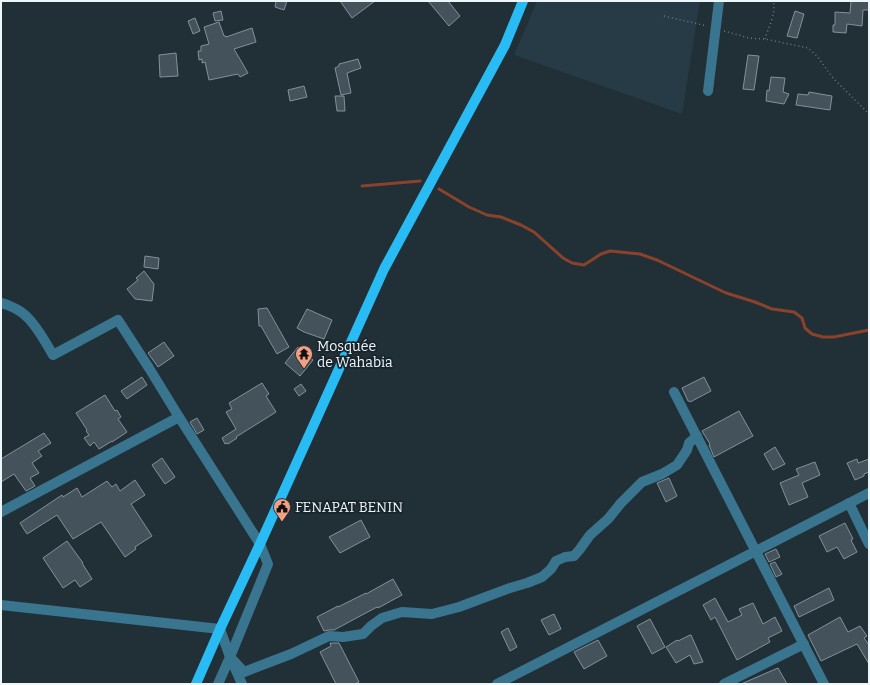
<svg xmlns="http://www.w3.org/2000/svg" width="870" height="685" font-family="Bitter,serif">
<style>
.built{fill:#263b45}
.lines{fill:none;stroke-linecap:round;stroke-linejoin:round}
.stream{stroke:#8a422b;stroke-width:3}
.building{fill:#44535b;stroke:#82929a}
.path{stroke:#6e7a80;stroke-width:1.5;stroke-dasharray:1 3;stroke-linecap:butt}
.minor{stroke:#3a7590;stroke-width:10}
.primary{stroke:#29bcf4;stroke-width:10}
.labels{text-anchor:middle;stroke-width:3.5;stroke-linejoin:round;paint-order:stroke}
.poi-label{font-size:14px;fill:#edf6fa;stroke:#18252c;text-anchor:start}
</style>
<rect width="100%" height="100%" fill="#212f36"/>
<polygon class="built" points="537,1 700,1 682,114 514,55"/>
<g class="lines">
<g class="stream">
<polyline points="362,186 420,181"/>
<polyline points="439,189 469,207 487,215 501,217 521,225 534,232 563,258 572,263 584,265 601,254 610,251 640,254 657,260 726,293 755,302 772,309 794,312 802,318 805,328 812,334 823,337 834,337 869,330"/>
</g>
</g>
<g class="building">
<polygon points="276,1 287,1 284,10 275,7"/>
<polygon points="340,1 375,1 352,18"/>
<polygon points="428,1 448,1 460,16 449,26"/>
<polygon points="851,1 869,1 869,10 863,10 862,26 847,24 846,33 833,32 833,25 835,25 835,12 850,13"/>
<polygon points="221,11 223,20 215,21 213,13"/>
<polygon points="795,11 804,14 797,38 787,36"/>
<polygon points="195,18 200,31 193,34 188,21"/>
<polygon points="219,22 224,36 226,36 226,37 252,28 256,42 234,49 248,73 240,77 238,74 209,80 205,62 202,63 202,59 199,60 198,51 201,51 201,46 209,44 204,27"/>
<polygon points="176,53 178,76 160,77 159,55"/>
<polygon points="748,55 759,56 754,90 743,89"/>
<polygon points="358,59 361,68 347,73 351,93 341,95 335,68 339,66 339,64"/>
<polygon points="771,77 785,78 783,92 789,94 784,104 766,101 767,90 769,91"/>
<polygon points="304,86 307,97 290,101 288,90"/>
<polygon points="809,92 832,96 830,110 796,105 798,94 808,95"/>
<polygon points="335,96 344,96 345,111 337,111"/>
<polygon points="145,256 159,258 158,269 144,267"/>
<polygon points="144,271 154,284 152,301 135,299 127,289 138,280 136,278"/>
<polygon points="267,308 289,347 277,354 261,326 259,326 258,309"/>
<polygon points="307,309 332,320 324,339 304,332 297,328"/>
<polygon points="164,342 174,356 158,367 148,353"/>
<polygon points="298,347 313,360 300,376 285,363"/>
<polygon points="142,377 147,385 127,399 121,391"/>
<polygon points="704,377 711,391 690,402 689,401 688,401 682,388"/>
<polygon points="262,383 269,394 266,396 276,412 236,437 237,438 228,444 227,443 225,444 222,438 236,429 226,412 232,409 229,403"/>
<polygon points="301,384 306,391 299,396 294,389"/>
<polygon points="105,395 115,411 117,410 121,417 118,419 127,432 112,442 112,441 99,449 94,442 90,446 84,438 89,435 86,431 87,430 76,413"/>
<polygon points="739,411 753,436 714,457 709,445 710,444 702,431"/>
<polygon points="197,418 204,430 197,434 190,422"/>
<polygon points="44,433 51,443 38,451 42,456 32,463 39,473 30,478 35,486 26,491 14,474 1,482 1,459"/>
<polygon points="775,447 785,464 773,470 764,454"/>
<polygon points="162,458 175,477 165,484 152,465"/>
<polygon points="857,459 858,463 869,459 869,472 864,474 864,476 855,480 847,463"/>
<polygon points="815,462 820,475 802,483 808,497 789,505 780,483 799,475 796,469"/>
<polygon points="669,478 677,496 666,502 657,483"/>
<polygon points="135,480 145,495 131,504 152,536 135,547 136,549 125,557 101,522 73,539 57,515 27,534 20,523 62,495 63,497 77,488 82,497 107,481 112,487 116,484 120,491"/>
<polygon points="361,520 370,537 340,553 329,537"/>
<polygon points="845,523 853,539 851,540 857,552 844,559 837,547 827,552 819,536"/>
<polygon points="67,541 83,563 82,563 92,579 80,587 75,580 63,588 43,558"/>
<polygon points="776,549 780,557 769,562 765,554"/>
<polygon points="775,562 782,574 776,577 770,564"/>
<polygon points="393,579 402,595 378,608 377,607 334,630 329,630 324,631 317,617 338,606 338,607 366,593 366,594"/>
<polygon points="829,588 834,600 799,617 794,606"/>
<polygon points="715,598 728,622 742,615 739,609 753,603 763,624 775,617 782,631 768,638 770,642 737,660 715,617 711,620 703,605"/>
<polygon points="554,614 561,629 549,635 541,620"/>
<polygon points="840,617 848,632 860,626 867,636 864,638 869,645 869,664 857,644 821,661 808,635"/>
<polygon points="650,619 665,647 652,654 637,626"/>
<polygon points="508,628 517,647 510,651 501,632"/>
<polygon points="690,635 691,635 703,662 694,664 690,655 676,663 666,647 677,640 678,641"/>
<polygon points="598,640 607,656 584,669 574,652"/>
<polygon points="330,643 339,643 359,682 355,684 336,684 320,652 331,646"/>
<polygon points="778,668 787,684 741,684"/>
</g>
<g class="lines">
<g class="path">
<polyline points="664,16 707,26"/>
<polyline points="724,31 749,38 765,39 808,48 817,56 833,78 869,114"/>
<path d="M 765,39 C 768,28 777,12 773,1"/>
</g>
<g class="minor">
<polyline points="708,91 719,1"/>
<path d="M 1,303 C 10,305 22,311 28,318 C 38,328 46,343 53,355 L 118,320 L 149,368 L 179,417 L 260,544 L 268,564 L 230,657 L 218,684"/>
<polyline points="674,392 824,684"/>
<polyline points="849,503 869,544"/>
<polyline points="1,512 179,417"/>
<polyline points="1,605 220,629 230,657 242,684"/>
<polyline points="230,657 244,672 291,654 329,636 343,637 363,634 371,626 382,618 395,614 402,612 432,614 459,607 510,588 527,583 542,577 551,569 556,561 565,557 574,556 580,549 590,535 608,519 621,503 642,482 662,474 677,465 687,450 689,443 697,436"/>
<polyline points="497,684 869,493"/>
<polyline points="724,684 804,644"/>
</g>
<polyline class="primary" points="196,684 220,629 260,544 384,269 505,45 523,1"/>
</g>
<defs>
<g id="temple-pin" transform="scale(0.9)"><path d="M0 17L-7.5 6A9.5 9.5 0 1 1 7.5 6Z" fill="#f39f84" stroke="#18252c"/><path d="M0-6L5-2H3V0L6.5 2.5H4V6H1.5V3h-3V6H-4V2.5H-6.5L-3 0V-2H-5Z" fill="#111"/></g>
<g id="civic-pin" transform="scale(0.9)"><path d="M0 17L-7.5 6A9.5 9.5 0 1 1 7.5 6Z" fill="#f39f84" stroke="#18252c"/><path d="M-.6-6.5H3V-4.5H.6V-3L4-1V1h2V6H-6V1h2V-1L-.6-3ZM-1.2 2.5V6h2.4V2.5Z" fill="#111"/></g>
</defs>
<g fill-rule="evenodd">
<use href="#temple-pin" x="304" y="354"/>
<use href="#civic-pin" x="282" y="507"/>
</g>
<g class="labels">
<g class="poi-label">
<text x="317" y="351">Mosquée<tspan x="317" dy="16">de Wahabia</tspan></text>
<text x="295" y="512">FENAPAT BENIN</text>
</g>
</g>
<rect width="870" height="685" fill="none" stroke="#edf6fa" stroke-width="4"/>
</svg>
